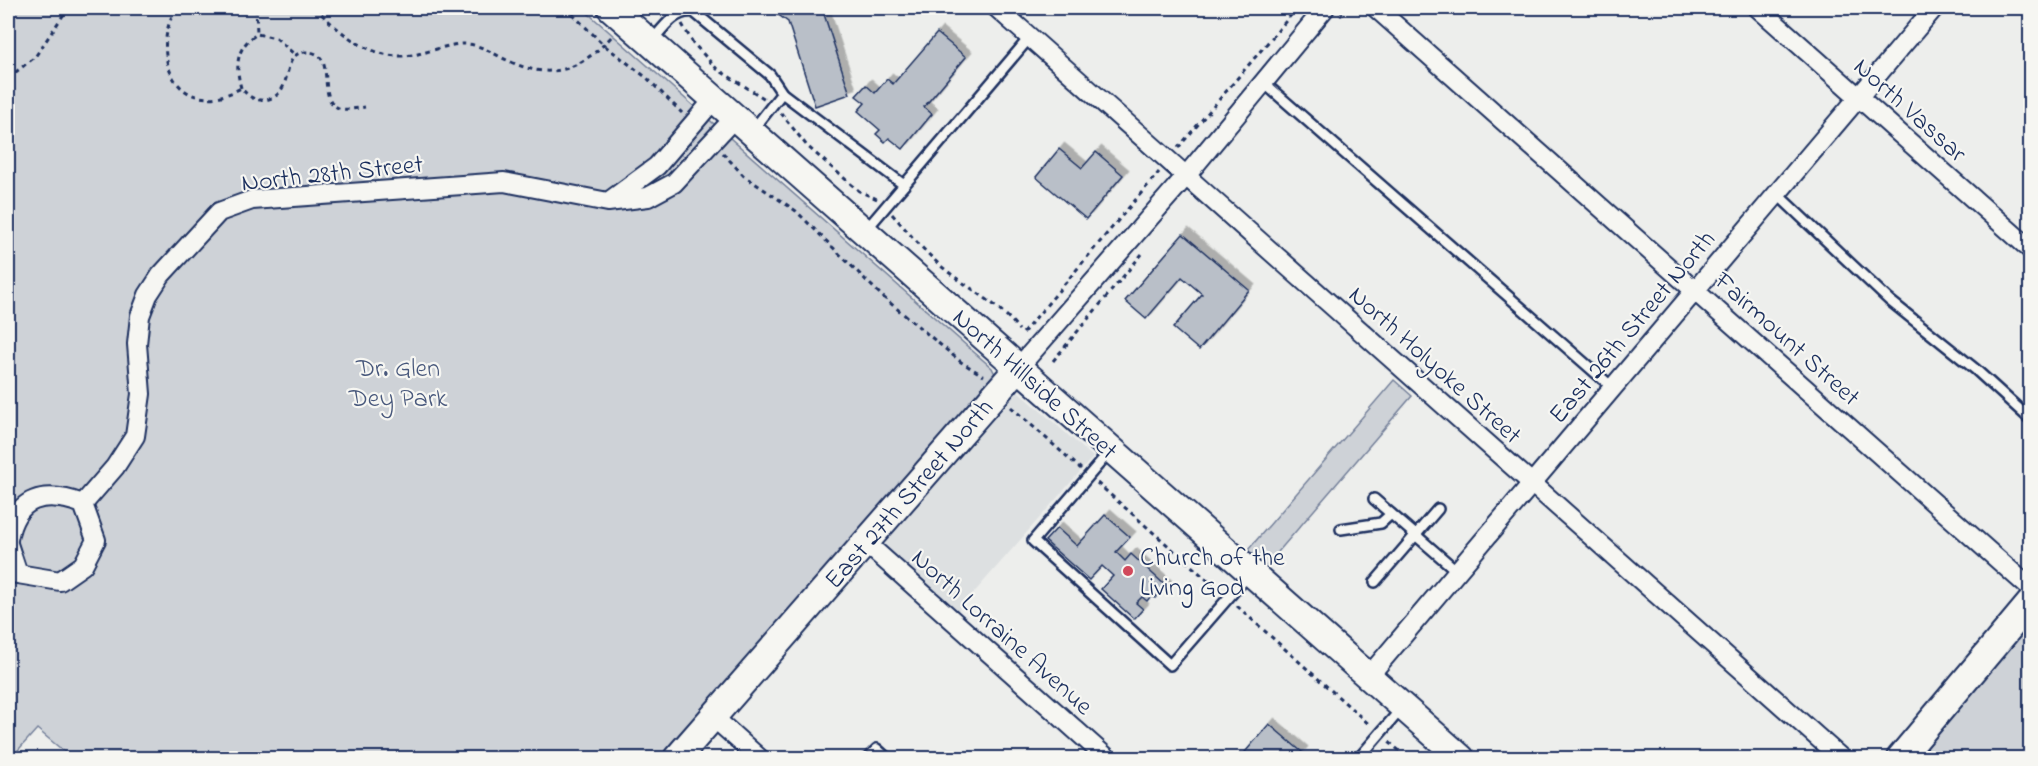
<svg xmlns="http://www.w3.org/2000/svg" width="2038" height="766" font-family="'Indie Flower',sans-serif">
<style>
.built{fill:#dde0e1}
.green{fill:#ced2d7;stroke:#74809a;stroke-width:1.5}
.building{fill:#b9bfc8;stroke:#1b2f5e;stroke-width:1.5;filter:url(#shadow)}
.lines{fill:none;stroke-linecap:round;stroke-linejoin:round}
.lane-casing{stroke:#1b2f5e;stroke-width:14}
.street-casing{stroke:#1b2f5e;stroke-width:22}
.secondary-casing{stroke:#1b2f5e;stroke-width:30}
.path{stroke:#1b2f5e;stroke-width:3;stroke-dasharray:4.5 4.5;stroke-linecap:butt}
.lane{stroke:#f6f6f2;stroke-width:9}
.street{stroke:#f6f6f2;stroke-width:18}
.secondary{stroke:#f6f6f2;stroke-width:26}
.poi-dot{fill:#d1495b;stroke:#f6f6f2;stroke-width:2}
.labels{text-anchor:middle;stroke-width:4.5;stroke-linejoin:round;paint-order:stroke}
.street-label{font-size:26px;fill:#1b2f5e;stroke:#f6f6f2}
.park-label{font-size:26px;fill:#48587c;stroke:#f6f6f2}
.poi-label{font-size:26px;fill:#1b2f5e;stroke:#f6f6f2;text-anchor:start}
</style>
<defs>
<filter id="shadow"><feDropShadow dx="5.5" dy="-5.5" stdDeviation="0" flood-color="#0004"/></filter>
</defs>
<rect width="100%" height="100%" fill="#edeeec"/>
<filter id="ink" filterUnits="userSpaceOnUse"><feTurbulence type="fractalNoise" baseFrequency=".0167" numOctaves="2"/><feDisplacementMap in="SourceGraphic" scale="12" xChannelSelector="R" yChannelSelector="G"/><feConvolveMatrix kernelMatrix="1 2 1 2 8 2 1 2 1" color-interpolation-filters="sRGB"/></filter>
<g filter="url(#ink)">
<polygon class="built" points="1019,392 1093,457 957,612 887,551 885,543 1014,393"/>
<g class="green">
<polygon points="8,8 582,8 992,368 995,374 994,380 667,758 72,758 37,729 11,758 8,758"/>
<polygon points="1394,380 1412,396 1266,566 1248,550"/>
<polygon points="2030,621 2030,758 1913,758"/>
</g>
<g class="building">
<polygon points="769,8 822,8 850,94 815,106 788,22"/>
<polygon points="937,33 966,57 924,107 932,114 903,149 889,138 885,142 876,134 880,130 858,111 865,103 856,96 866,85 875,93 887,79 893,84"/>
<polygon points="1059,149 1082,168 1096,152 1123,175 1086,219 1036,177"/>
<polygon points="1183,234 1249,290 1199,350 1173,328 1202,294 1182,277 1146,319 1125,301"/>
<polygon points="1105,515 1130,537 1116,552 1125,561 1131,554 1166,586 1155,598 1151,596 1147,601 1142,597 1136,603 1143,609 1134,619 1101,589 1113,576 1102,566 1089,580 1045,541 1057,528 1077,546"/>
<polygon points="1269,724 1302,752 1297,758 1240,758"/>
</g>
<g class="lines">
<g class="lane-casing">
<g id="lane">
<path d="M 652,41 C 663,28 675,9 694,12 L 770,75 L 782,93 L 904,185"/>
<polyline points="1263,82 1613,388"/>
<polyline points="752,131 782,93"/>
<polyline points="1776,193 1889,300 1975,369 2030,419"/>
<polyline points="865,231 1030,37"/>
<polyline points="1110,451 1033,541 1170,665 1250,573"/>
<polyline points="1374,499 1457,571"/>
<polyline points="1341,529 1381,523 1391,514"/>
<polyline points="1375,582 1438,509"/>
<polyline points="868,758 877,749 887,758"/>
<polyline points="1359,758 1402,708"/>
</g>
</g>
<g class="street-casing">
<g id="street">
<polyline points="997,8 1841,758"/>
<polyline points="1376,8 2030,588"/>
<polyline points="1758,8 2030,249"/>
<polyline points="612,199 657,166 715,98"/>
<polyline points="1019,367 1186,176 1325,8"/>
<polyline points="83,504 115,467 135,436 141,394 137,344 140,316 148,295 161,275 219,212 252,200 504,182 608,202 648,197 674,183 736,116"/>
<path d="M 8,539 C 16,496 45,490 83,504 L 96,540 L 83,565 L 60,581 L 18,574"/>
<polyline points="865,542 1107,758"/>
<polyline points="8,544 18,574"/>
<polyline points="1368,677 1934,8"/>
<polyline points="712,716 759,758"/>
</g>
</g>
<g class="secondary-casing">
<g id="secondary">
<polyline points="611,8 1461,758"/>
<polyline points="677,758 1019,367"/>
<polyline points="1900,758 2030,603"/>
</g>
</g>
<g class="path">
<path d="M 176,8 C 148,57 178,123 241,88 C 248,96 254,101 265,100 C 297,95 278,53 306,52 C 340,51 313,103 342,109 C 349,110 358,108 365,107"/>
<polyline points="256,8 257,34 276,38 295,55"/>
<path d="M 315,8 C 343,35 375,64 418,54 C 432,51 452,43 467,44 C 482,45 495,55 509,61 C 552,82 582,69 613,35"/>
<polyline points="566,8 604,45 647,78 682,113"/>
<polyline points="1340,16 1348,8"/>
<polyline points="682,24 693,43 717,69 765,99"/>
<polyline points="8,78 35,57 68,8"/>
<path d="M 241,88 C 235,65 236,47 257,34"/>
<polyline points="781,113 807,146 859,191 877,199"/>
<polyline points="1178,148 1297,8"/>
<polyline points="723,153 744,176 796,211 883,297 961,362 984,376"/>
<path d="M 892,214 C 910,234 926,254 947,271 C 971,290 1001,305 1019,330"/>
<polyline points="1023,333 1159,172"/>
<polyline points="1053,361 1142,254"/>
<polyline points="1011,407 1081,469"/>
<polyline points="1097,483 1221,592"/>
<polyline points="1237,606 1371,726"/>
<polyline points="1389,742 1408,758"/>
</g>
<use href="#lane" class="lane"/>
<use href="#street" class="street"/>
<use href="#secondary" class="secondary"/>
</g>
</g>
<circle class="poi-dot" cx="1128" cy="571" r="6"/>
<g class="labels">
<g class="street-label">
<text transform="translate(1911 109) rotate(42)" y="9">North Vassar</text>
<text transform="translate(332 172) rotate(-6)" y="9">North 28th Street</text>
<text transform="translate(1631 326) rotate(-50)" y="9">East 26th Street North</text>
<text transform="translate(1788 338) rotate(42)" y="9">Fairmount Street</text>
<text transform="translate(1436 364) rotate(42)" y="9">North Holyoke Street</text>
<text transform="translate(1036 383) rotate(42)" y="9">North Hillside Street</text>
<text transform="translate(908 493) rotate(-49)" y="9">East 27th Street North</text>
<text transform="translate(1003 631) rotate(42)" y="9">North Lorraine Avenue</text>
</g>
<g class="park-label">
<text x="398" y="376">Dr. Glen<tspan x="398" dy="30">Dey Park</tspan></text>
</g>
<g class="poi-label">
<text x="1140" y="565">Church of the<tspan x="1140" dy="30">Living God</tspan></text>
</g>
</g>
<rect width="2038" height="766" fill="none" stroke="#f6f6f2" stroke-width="30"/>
<rect x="15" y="15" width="2008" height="736" fill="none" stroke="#1b2f5e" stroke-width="2" filter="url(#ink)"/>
</svg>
